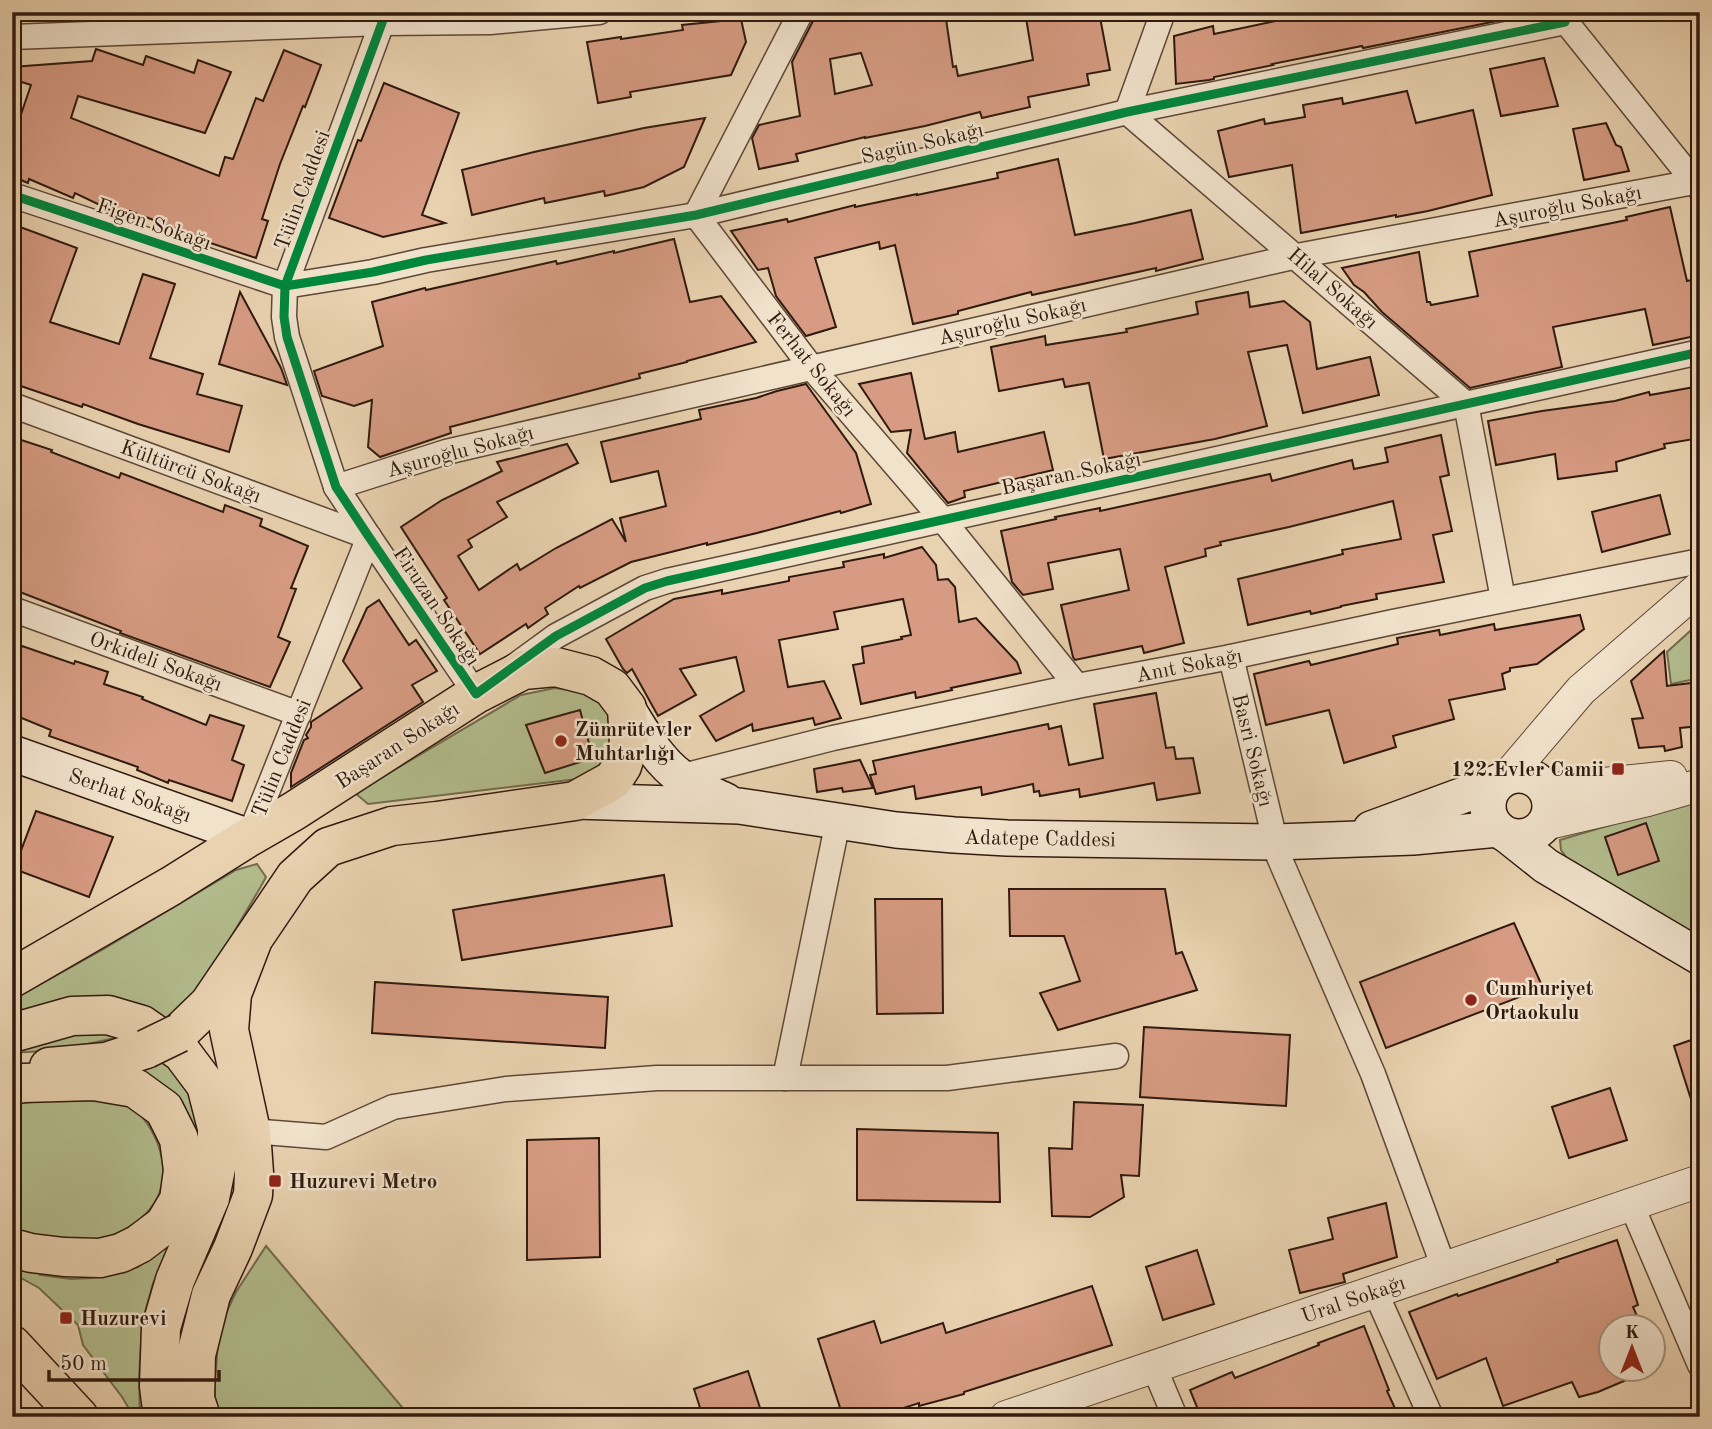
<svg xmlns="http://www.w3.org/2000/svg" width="1712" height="1429" font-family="'Old Standard TT',serif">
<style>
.green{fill:#b3bd8e;stroke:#726c4e;stroke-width:2}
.building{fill:#d69b82;stroke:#301a0f;stroke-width:2;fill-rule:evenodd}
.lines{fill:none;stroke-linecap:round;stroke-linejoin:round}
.minor-casing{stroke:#5e4837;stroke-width:27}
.tertiary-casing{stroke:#5e4837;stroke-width:34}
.secondary-casing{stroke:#301a0f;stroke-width:38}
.primary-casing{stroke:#301a0f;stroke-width:41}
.trunk-casing{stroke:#301a0f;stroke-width:41}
.minor{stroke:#f1e2cc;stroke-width:24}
.tertiary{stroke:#f1e2cc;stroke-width:32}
.secondary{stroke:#f1e2cc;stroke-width:35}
.primary{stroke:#e9d2b0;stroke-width:38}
.trunk{stroke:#e9d2b0;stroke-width:38}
.primary-bridge-casing{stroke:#301a0f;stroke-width:41;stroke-linecap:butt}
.primary-bridge{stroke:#e9d2b0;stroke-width:38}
.cycleway-casing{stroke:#f1e2cc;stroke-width:13}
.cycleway{stroke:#00873e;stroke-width:9}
.poi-dot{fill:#8f2418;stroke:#f1e2cc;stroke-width:2.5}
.labels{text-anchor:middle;stroke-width:5;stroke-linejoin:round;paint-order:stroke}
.street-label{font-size:21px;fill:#301a0f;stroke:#f1e2cc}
.poi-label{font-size:21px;font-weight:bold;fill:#301a0f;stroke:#f1e2cc;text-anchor:start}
</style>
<rect width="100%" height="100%" fill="#e9d2b0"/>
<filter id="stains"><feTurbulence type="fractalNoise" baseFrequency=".00286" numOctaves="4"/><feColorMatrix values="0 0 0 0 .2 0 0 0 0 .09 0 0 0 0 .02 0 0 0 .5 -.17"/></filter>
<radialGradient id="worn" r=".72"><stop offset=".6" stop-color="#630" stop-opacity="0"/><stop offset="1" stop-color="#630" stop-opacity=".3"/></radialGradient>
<g class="green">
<polygon points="1700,622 1700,678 1671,684 1667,652"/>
<path d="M 555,688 C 578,691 611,697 613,727 C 614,737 608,755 605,765 L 586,778 L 368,804 L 355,793 L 521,695 Z"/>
<polygon points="1700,798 1700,941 1570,862 1561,850 1560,840"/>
<polygon points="257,864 266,877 260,888 204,983 180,1009 163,1020 12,1016 12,1000 102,950 236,870"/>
<polygon points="76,1029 124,1036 60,1050 12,1053 12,1046"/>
<polygon points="163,1059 176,1073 191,1097 201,1131 202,1174 176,1241 153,1283 142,1324 139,1379 140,1417 134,1417 122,1397 83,1345 78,1325 39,1288 12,1273 12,1262 41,1270 40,1275 71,1279 92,1278 114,1274 138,1267 152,1257 149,1253 168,1237 189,1208 195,1175 192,1141 182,1116 167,1095 151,1081 119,1071"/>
<path d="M 42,1101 C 62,1101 112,1098 127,1105 C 142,1113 151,1127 157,1142 C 174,1186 155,1217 113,1235 C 88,1246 39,1237 12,1234 L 12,1104 Z"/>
<polygon points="266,1246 407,1413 395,1417 354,1417 350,1408 319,1417 224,1417 215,1405 215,1383 219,1328 236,1292"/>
</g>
<g class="building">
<path d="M 853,12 L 945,12 L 953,67 L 956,66 L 958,76 L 1033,60 L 1025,12 L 1099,12 L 1110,70 L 1087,74 L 1089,85 L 1028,97 L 1030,107 L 982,118 L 980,112 L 925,126 L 865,138 L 865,137 L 796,154 L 798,161 L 759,169 L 752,138 L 759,125 L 800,116 L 792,62 L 815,17 ZM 861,53 L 872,85 L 835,94 L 830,59 Z"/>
<polygon points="1284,12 1506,12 1507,19 1363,48 1362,46 1272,64 1273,65 1214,77 1214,79 1209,80 1176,84 1174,36 1213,26 1214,34 1285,19"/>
<polygon points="741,19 746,42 731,75 630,92 631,97 598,103 587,42 621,37 621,39 683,30 682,25"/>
<polygon points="96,49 143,65 146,56 194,73 198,60 231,72 205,133 78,96 71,118 219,176 225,157 233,159 256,98 263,101 284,50 321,65 305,107 303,106 280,164 262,219 268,221 256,258 192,237 193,235 130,211 127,218 75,193 73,198 29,179 28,183 12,176 12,141 31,85 12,79 12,67 92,61"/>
<polygon points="1544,58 1558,106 1501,116 1490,69"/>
<polygon points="384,83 459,113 422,215 445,223 383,237 329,218 358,140 361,141"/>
<polygon points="1407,91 1416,123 1473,110 1492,195 1428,211 1396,217 1396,215 1301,233 1292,165 1229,177 1218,131 1264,119 1265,124 1305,117 1303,105 1342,98 1343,104"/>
<polygon points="705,118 684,167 644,187 605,196 604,191 545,203 544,198 472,215 462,170 534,152 644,128"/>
<polygon points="1606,123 1616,145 1621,147 1629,171 1584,180 1573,129"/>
<polygon points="1058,159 1075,235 1135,223 1191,210 1203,259 1156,271 1156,268 1032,295 1031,292 958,311 958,314 913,324 895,245 880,249 879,242 815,258 836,327 806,336 776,296 768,268 758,270 731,231 787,219 788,222 855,205 855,207 917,194 917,195 998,178 997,173"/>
<polygon points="1670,207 1687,281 1700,278 1700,335 1653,345 1645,309 1553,327 1562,367 1470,388 1382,312 1364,292 1354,285 1342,268 1419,252 1427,302 1430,302 1431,305 1478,296 1469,252 1627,220 1626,217"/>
<polygon points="12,224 77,248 50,322 119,344 143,274 175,284 150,358 203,374 197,394 242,406 229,452 138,424 83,404 82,407 12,383"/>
<polygon points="674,239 690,302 721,296 756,342 687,361 687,362 639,374 640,378 450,427 451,433 380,457 368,447 372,400 354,406 322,396 314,371 383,346 372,302 425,288 426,290 556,261 557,264 614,251 614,253"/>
<polygon points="240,292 281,368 287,385 219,364"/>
<polygon points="1248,292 1250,307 1284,301 1310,322 1317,369 1370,357 1379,395 1303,413 1287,345 1248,352 1267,426 1215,439 1104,459 1089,383 1065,387 1063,379 999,391 991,347 1045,336 1046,345 1127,332 1126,329 1198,314 1196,302"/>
<polygon points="911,373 925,439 955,432 958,452 1044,432 1053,470 964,491 965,497 948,503 907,453 911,430 891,432 859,384"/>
<polygon points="806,384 856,453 871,504 841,513 840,511 757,533 707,545 707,543 631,562 580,588 579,586 545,608 548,614 528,628 526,624 480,654 444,600 447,598 401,527 442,500 502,471 497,462 567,444 578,463 497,502 507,517 468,540 472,547 458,556 479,590 517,564 520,570 556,548 612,519 626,542 620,518 666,506 658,471 611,482 601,442 701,419 699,410 756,398 777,391"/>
<polygon points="1700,386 1700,438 1664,444 1665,448 1616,462 1617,471 1558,479 1555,454 1496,465 1488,421 1542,411 1615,401 1649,392 1650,395"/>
<polygon points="1441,435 1449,475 1440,477 1452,531 1433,535 1444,582 1376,594 1377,599 1341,606 1341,607 1311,614 1310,611 1248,625 1238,579 1343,554 1342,550 1401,539 1393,501 1289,527 1220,542 1221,545 1205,549 1206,556 1165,567 1184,643 1144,653 1142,646 1075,660 1073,657 1061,605 1129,590 1120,549 1048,563 1053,589 1023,595 1012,582 1001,531 1056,519 1055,517 1100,508 1100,511 1270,474 1272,481 1352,460 1354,469 1388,462 1385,448"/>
<polygon points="12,437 52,450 51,452 119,478 121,473 223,512 225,505 262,519 260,526 308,546 291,588 296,589 278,637 290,642 270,687 120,633 121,631 12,589"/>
<polygon points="1660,495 1670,534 1602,552 1592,512"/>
<polygon points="922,547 936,565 938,580 948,579 955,587 959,622 976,618 1017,662 1021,673 951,688 952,690 916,698 915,692 861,704 853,665 864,663 862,647 902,639 901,637 911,635 903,599 834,612 838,629 779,640 788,687 824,681 841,718 815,725 813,718 753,731 752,724 716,741 700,716 744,691 736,657 680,669 696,695 658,716 632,669 627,673 623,669 606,639 674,599 722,590 722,594 789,581 789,577 844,567 843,562 884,554 884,558"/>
<polygon points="379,600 409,645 416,640 437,671 412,685 423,702 291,787 291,773 304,740 308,738 306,735 311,727 311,722 362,688 343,661 367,608"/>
<polygon points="1580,615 1584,629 1537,664 1510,668 1510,671 1502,674 1505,689 1449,700 1454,719 1393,736 1396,747 1344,763 1329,710 1266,725 1254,674 1309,661 1311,665 1398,644 1397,638 1439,630 1440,635 1494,624 1495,630"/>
<polygon points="22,646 74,664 75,661 108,672 104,684 143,697 142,699 206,725 210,715 244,726 232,760 244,765 232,801 169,780 168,783 137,770 138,767 49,736 51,730 12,714 12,671"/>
<polygon points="1664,651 1667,686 1700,682 1700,726 1680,728 1682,747 1665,751 1664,746 1639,748 1632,719 1643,718 1631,681"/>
<polygon points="1156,693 1166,748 1174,747 1176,759 1193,758 1200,793 1157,800 1154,783 1080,797 1079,789 1040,796 1039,791 1034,792 1033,784 982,795 981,787 916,799 914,786 876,794 870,775 876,774 873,761 1048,724 1049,729 1061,726 1069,765 1103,758 1094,704"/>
<polygon points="580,710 593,758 545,773 526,725"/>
<polygon points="860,760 873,788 843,792 842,788 817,792 814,769"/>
<polygon points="36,811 113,837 89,897 14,869"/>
<polygon points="1646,823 1659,861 1618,875 1605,837"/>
<polygon points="664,875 672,926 462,960 453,910"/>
<polygon points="1009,889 1165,889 1176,954 1182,952 1197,990 1058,1030 1040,993 1080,981 1064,936 1010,936"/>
<polygon points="875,899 942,899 943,1013 877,1014"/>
<polygon points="1514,923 1543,988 1386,1048 1360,982"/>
<polygon points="375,982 608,997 605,1048 372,1033"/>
<polygon points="1144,1027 1290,1035 1286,1106 1140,1097"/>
<polygon points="1700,1037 1700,1115 1696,1115 1674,1046"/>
<polygon points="1610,1088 1627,1140 1569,1158 1552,1107"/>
<polygon points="1074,1102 1143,1105 1139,1176 1121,1175 1124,1197 1090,1217 1052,1216 1049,1148 1072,1149"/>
<polygon points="857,1129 998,1133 1000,1202 857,1200"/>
<polygon points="599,1138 600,1257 527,1260 527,1140"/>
<polygon points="1386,1203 1397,1257 1343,1274 1345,1282 1300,1293 1289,1250 1333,1239 1328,1218"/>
<polygon points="1617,1240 1638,1305 1633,1307 1642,1327 1611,1327 1611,1369 1650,1370 1598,1392 1579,1397 1572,1382 1503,1406 1486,1358 1437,1379 1409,1312 1457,1294 1458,1296 1558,1262 1557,1260"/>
<polygon points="1197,1250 1214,1304 1163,1320 1146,1267"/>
<polygon points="1092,1286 1112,1345 964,1392 964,1394 919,1406 919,1403 875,1417 843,1417 818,1339 874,1321 881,1343 943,1323 946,1333"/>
<polygon points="1364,1326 1389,1390 1387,1391 1399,1417 1201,1417 1190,1390 1232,1372 1235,1378 1319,1345 1318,1343"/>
<polygon points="748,1371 763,1417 703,1417 694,1389"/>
</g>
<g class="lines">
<g class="minor-casing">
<g id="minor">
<polyline points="386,12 285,286 284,317 287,337 336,487 369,537 476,694 556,636 645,588 667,581 1700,352"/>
<polyline points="801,12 696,215 811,367 942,519 1077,686"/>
<polyline points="1558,12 1700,189"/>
<polyline points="12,37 382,23 490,22 599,12"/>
<polyline points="1127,112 1466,404 1503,599"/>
<polyline points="1127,112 1163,12"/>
<polyline points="12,195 285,286 373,272 426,260 696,215 1127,112 1565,22"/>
<polyline points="12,405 369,537"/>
<polyline points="336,487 446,452 1297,256 1694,182"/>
<polyline points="12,609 299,714"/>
<polyline points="1231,657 1279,857 1373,1074 1444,1268"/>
<polyline points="679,777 833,738 1077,686 1231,657 1393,622 1700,561"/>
<polyline points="249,837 369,537"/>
<polyline points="785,1078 838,821"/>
<polyline points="251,1131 326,1137 393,1107 506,1089 657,1078 947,1078 1116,1056"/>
<polyline points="1631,1204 1700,1365"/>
<polyline points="1375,1291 1431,1417"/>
<polyline points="1154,1367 1175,1417"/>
</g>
</g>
<g class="tertiary-casing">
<g id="tertiary">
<polyline points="1507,777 1581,690 1700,587"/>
<polyline points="1545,790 1671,777"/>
<polyline points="1545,824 1648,800 1700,785"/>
<polyline points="1006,1417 1700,1181"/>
</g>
</g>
<g class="secondary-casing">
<g id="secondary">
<path d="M 627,708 C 642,732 658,762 682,778 C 695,788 711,794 726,801"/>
<polyline points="12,753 249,837"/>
<circle cx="1519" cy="806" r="31"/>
<polyline points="575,801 739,806 896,830 954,835 1007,838 1276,842 1413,837 1498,829"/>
<polyline points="1371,829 1499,782"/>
<polyline points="1507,835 1546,866 1700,957"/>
</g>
</g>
<g class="primary-casing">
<g id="primary">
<polyline points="12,978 171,886 249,837 294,811 476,694 523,670 556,667 591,676 612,688 627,708 629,744 622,766 613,780 575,801 437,821 392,826 328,847 295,877 209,1004 179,1033"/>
<polyline points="49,1067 106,1062 146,1049"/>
</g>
</g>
<g class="trunk-casing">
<g id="trunk">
<polyline points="12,1033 72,1016 108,1015 142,1025 182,1053 206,1085 217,1128 217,1163 210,1198 175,1280 161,1328 159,1386 163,1417"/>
<polyline points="12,1085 23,1083 94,1081 135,1088 164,1109 179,1139 183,1170 179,1200 164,1225 139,1244 121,1253 100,1258 64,1257 31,1253 12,1248"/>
<polyline points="12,1345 79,1417"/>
<polyline points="201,1417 195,1399 196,1355 211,1295 233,1248 253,1195 254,1173 251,1131 229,1030 232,994 252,942"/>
</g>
</g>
<use href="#minor" class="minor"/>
<use href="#tertiary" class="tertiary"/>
<use href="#secondary" class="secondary"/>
<use href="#primary" class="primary"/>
<use href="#trunk" class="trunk"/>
<g class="primary-bridge-casing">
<polyline id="primary-bridge" points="146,1049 179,1033"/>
</g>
<use href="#primary-bridge" class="primary-bridge"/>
<g class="cycleway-casing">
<g id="cycleway">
<polyline points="386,12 285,286 284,317 287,337 336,487 369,537 476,694 556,636 645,588 667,581 1700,352"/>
<polyline points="12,195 285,286 373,272 426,260 696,215 1127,112 1565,22"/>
</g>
</g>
<use href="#cycleway" class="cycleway"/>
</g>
<g class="poi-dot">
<circle cx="561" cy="741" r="7"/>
<rect x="1611" y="762" width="14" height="14" rx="3.5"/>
<circle cx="1471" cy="1000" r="7"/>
<rect x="268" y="1174" width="14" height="14" rx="3.5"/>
<rect x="59" y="1311" width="14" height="14" rx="3.5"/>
</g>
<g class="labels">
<g class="street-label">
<text transform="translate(922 143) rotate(-13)" y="7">Sagün Sokağı</text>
<text transform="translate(302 190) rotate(-70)" y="7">Tülin Caddesi</text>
<text transform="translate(1567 206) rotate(-11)" y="7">Aşuroğlu Sokağı</text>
<text transform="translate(154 224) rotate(19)" y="7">Figen Sokağı</text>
<text transform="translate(1333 288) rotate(41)" y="7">Hilal Sokağı</text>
<text transform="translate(1012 321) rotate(-13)" y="7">Aşuroğlu Sokağı</text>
<text transform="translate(812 364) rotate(51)" y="7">Ferhat Sokağı</text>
<text transform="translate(460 451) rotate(-15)" y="7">Aşuroğlu Sokağı</text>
<text transform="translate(191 471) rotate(20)" y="7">Kültürcü Sokağı</text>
<text transform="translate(1071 473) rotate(-12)" y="7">Başaran Sokağı</text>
<text transform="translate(437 606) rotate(56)" y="7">Firuzan Sokağı</text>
<text transform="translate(156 661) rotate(20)" y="7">Orkideli Sokağı</text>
<text transform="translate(1189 665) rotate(-11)" y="7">Anıt Sokağı</text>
<text transform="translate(397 745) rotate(-33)" y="7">Başaran Sokağı</text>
<text transform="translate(1253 750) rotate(76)" y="7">Basri Sokağı</text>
<text transform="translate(281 758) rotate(-68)" y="7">Tülin Caddesi</text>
<text transform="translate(130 795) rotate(19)" y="7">Serhat Sokağı</text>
<text transform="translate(1040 838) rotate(1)" y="7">Adatepe Caddesi</text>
<text transform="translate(1353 1299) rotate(-19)" y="7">Ural Sokağı</text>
</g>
<g class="poi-label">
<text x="575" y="736">Zümrütevler<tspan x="575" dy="24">Muhtarlığı</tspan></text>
<text x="1604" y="776" text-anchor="end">122.Evler Camii</text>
<text x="1485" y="995">Cumhuriyet<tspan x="1485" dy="24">Ortaokulu</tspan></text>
<text x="289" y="1188">Huzurevi Metro</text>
<text x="80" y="1325">Huzurevi</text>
</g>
</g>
<rect width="1712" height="1429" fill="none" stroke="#e9d2b0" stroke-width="42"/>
<rect x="14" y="14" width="1684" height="1401" fill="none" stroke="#301a0f" stroke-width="3.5"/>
<rect x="21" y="21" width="1670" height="1387" fill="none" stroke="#301a0f" stroke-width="2"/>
<g transform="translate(1632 1348)"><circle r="33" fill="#f1e2cc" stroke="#a49280" stroke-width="2"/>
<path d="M0-5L12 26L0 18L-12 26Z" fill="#8f2418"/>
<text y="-10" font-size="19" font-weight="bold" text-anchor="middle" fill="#301a0f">K</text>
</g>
<path d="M49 1370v10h170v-10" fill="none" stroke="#301a0f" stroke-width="3.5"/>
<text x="60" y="1370" font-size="21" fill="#301a0f" stroke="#f1e2cc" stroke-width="5" paint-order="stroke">50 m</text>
<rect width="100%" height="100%" filter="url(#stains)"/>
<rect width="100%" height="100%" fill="url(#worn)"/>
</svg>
